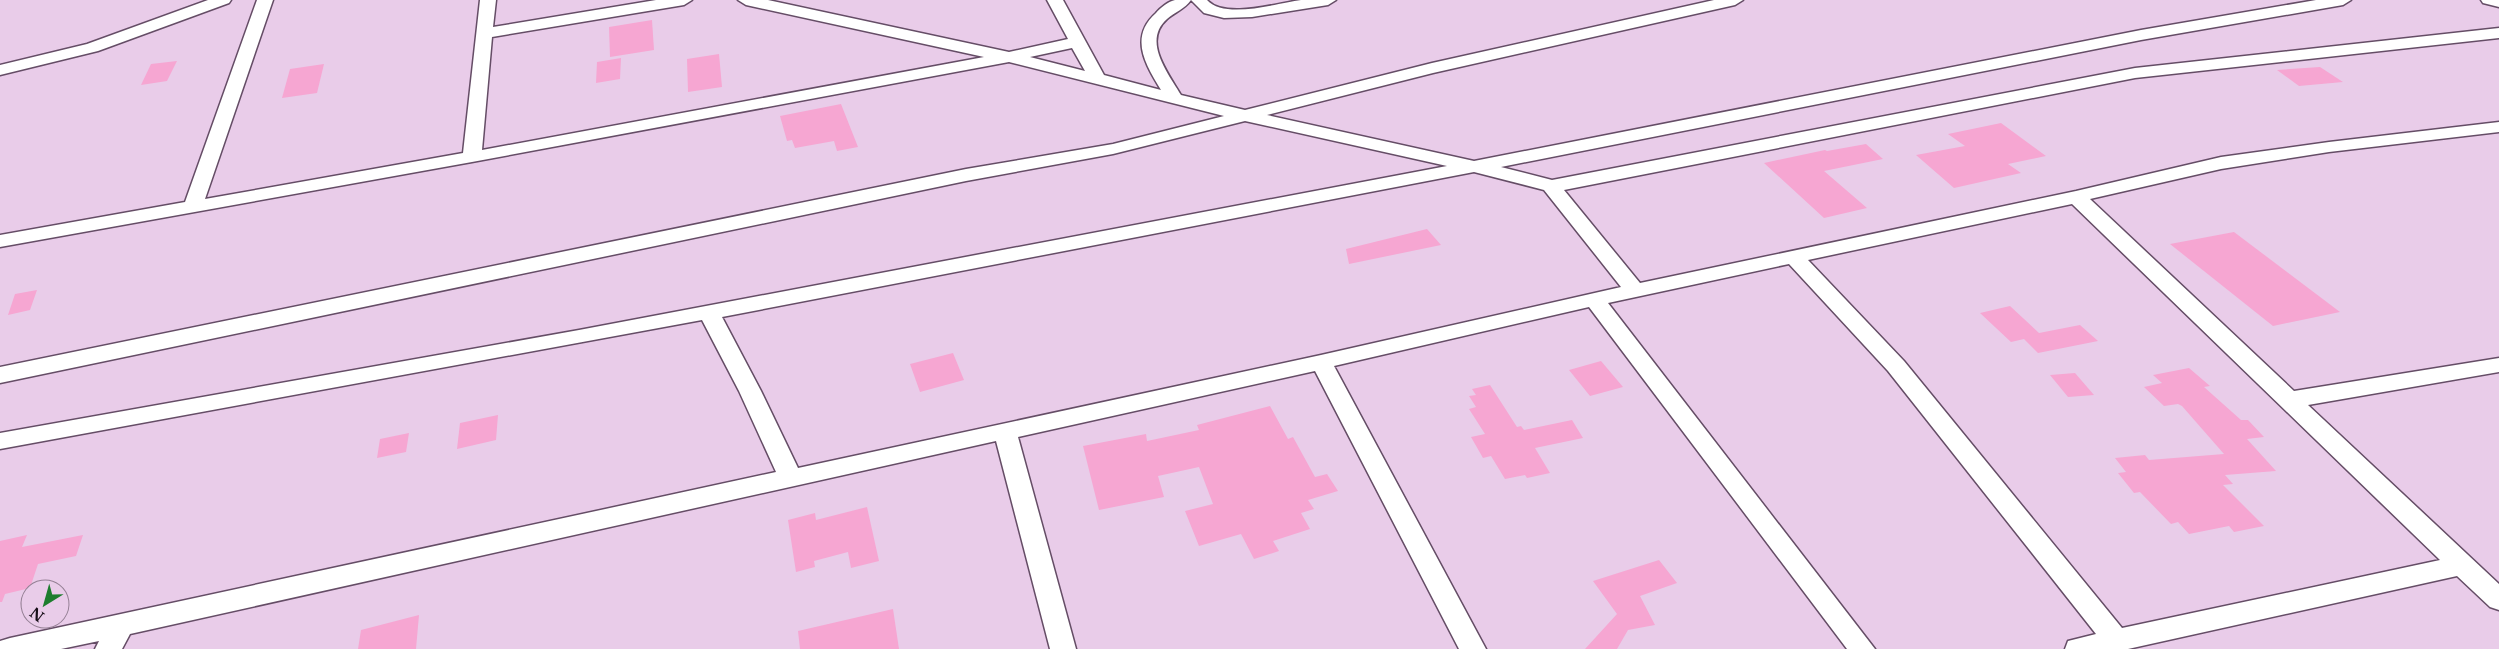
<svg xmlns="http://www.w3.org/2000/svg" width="2499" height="649" font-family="'Libre Baskerville',serif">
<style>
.building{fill:#f6a6d2}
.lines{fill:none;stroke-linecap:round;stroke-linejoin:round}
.minor-casing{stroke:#654d66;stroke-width:3}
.minor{fill:#fff;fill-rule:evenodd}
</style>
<rect width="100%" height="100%" fill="#e9cce9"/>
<g class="building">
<polygon points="652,20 654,50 610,57 609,27"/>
<polygon points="719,54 722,87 688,92 687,59"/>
<polygon points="621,58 620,79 596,83 597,62"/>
<polygon points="177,61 167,81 141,85 151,64"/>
<polygon points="324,64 317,93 282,98 290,69"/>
<polygon points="2320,67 2343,82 2299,86 2277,70"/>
<polygon points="841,104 858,147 837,151 834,141 795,148 792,140 787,141 780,116"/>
<polygon points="2001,123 2046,156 2008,164 2021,173 1954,188 1916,155 1965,146 1948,134"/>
<polygon points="1866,144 1883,159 1824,171 1867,208 1824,218 1764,163 1825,150 1827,151"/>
<polygon points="1427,229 1441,245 1349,264 1346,249"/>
<polygon points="2234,232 2340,312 2273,326 2170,244"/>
<polygon points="37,290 30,310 8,315 15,294"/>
<polygon points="2010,306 2039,333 2080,325 2098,341 2038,353 2024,339 2011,342 1980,313"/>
<polygon points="953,353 964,380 920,392 910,364"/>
<polygon points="1601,361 1623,387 1590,396 1569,370"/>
<polygon points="2189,368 2210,386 2204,387 2241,420 2248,420 2264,437 2247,439 2276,471 2225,475 2233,484 2223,485 2264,526 2234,532 2229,526 2189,534 2178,522 2171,524 2140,492 2134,493 2118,473 2126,472 2115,458 2145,455 2149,460 2224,454 2182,406 2178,404 2164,406 2144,387 2162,383 2153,375"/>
<polygon points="2075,373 2094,395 2068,397 2050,375"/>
<polygon points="1490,385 1517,427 1521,426 1524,430 1572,420 1583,438 1535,448 1550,473 1527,478 1525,475 1505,479 1491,456 1483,458 1471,437 1485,434 1469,409 1476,407 1469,396 1476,395 1472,389"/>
<polygon points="1270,406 1288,439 1293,437 1315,477 1327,474 1338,491 1308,500 1314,509 1301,513 1310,529 1273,541 1279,551 1254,559 1241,534 1199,546 1185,511 1213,504 1199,467 1158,476 1164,497 1099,510 1083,446 1146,434 1147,441 1199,430 1197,425"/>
<polygon points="498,415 496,440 457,449 460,423"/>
<polygon points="409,433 406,452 377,458 380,439"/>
<polygon points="867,507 879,561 851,568 848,552 814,561 815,567 796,572 788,520 815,513 816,520"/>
<polygon points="27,535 22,547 83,535 76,556 38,564 30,588 5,594 2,602 0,602 0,541"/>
<polygon points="1659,560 1677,583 1640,596 1655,625 1628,630 1617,649 1585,649 1617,614 1593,581"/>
<polygon points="893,609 899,649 800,649 798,631"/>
<polygon points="419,615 416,649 358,649 361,630"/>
</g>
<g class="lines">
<g class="minor-casing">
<g id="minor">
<polygon points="208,0 231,0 229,3 98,51 0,75 0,65 87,44"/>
<path d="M 257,0 L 273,0 L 205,199 L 463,153 L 480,0 L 496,0 L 493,27 L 656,0 L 692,0 L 684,5 L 492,37 L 482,150 L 984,57 L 746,5 L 738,0 L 768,0 L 1009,52 L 1068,39 L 1047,0 L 1063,0 L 1104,75 L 1161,90 C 1145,64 1129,37 1156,13 C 1160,8 1169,1 1175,0 C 1185,0 1197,0 1207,0 C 1225,20 1277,3 1301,0 C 1312,0 1324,0 1336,0 L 1328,5 L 1252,17 L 1224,18 L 1204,13 L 1191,0 C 1185,9 1175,12 1167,19 C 1142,41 1168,73 1181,95 L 1245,110 L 1432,63 L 1714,0 L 1743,0 L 1735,5 L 1433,73 L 1267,115 L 1474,161 L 2141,30 L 2316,0 L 2351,0 L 2343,5 L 2141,40 L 1501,167 L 1552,180 L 2135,68 L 2499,28 L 2499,38 L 2135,78 L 1564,190 L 1640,283 L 2076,191 L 2221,157 L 2329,142 L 2499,122 L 2499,132 L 2329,152 L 2221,169 L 2090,199 L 2294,391 L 2499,358 L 2499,372 L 2308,405 L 2499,584 L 2499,610 L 2490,607 L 2457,576 L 2128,649 L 2065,649 L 2068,641 L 2096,634 L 1888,371 L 1789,264 L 1608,303 L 1875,649 L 1847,649 L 1589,307 L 1334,366 L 1486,649 L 1459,649 L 1315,371 L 1018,437 L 1076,649 L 1050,649 L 996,441 L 130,634 L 122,649 L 95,649 L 99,641 L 61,649 L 0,649 L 0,641 L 10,638 L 776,472 L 739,391 L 702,320 L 0,449 L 0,433 L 579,330 L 1447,166 L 1245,121 L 1113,154 L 966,181 L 0,383 L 0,367 L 966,169 L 1113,144 L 1224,116 L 1009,62 L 472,162 L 0,247 L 0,235 L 185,202 ZM 1072,48 L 1085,71 L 1030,57 ZM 1474,172 L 1544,190 L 1621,287 L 1321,355 L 798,468 L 761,391 L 722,317 ZM 2072,204 L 2440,560 L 2122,628 L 1904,361 L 1808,260 Z"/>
<polygon points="2481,0 2499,0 2499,7 2483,3"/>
</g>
</g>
<use href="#minor" class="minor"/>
</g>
<g transform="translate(45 604) rotate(217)"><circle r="24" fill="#e9cce9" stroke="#958095"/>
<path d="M0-4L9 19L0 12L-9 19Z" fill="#1d7d2e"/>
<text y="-8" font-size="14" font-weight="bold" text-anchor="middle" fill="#170e18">N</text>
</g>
</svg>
